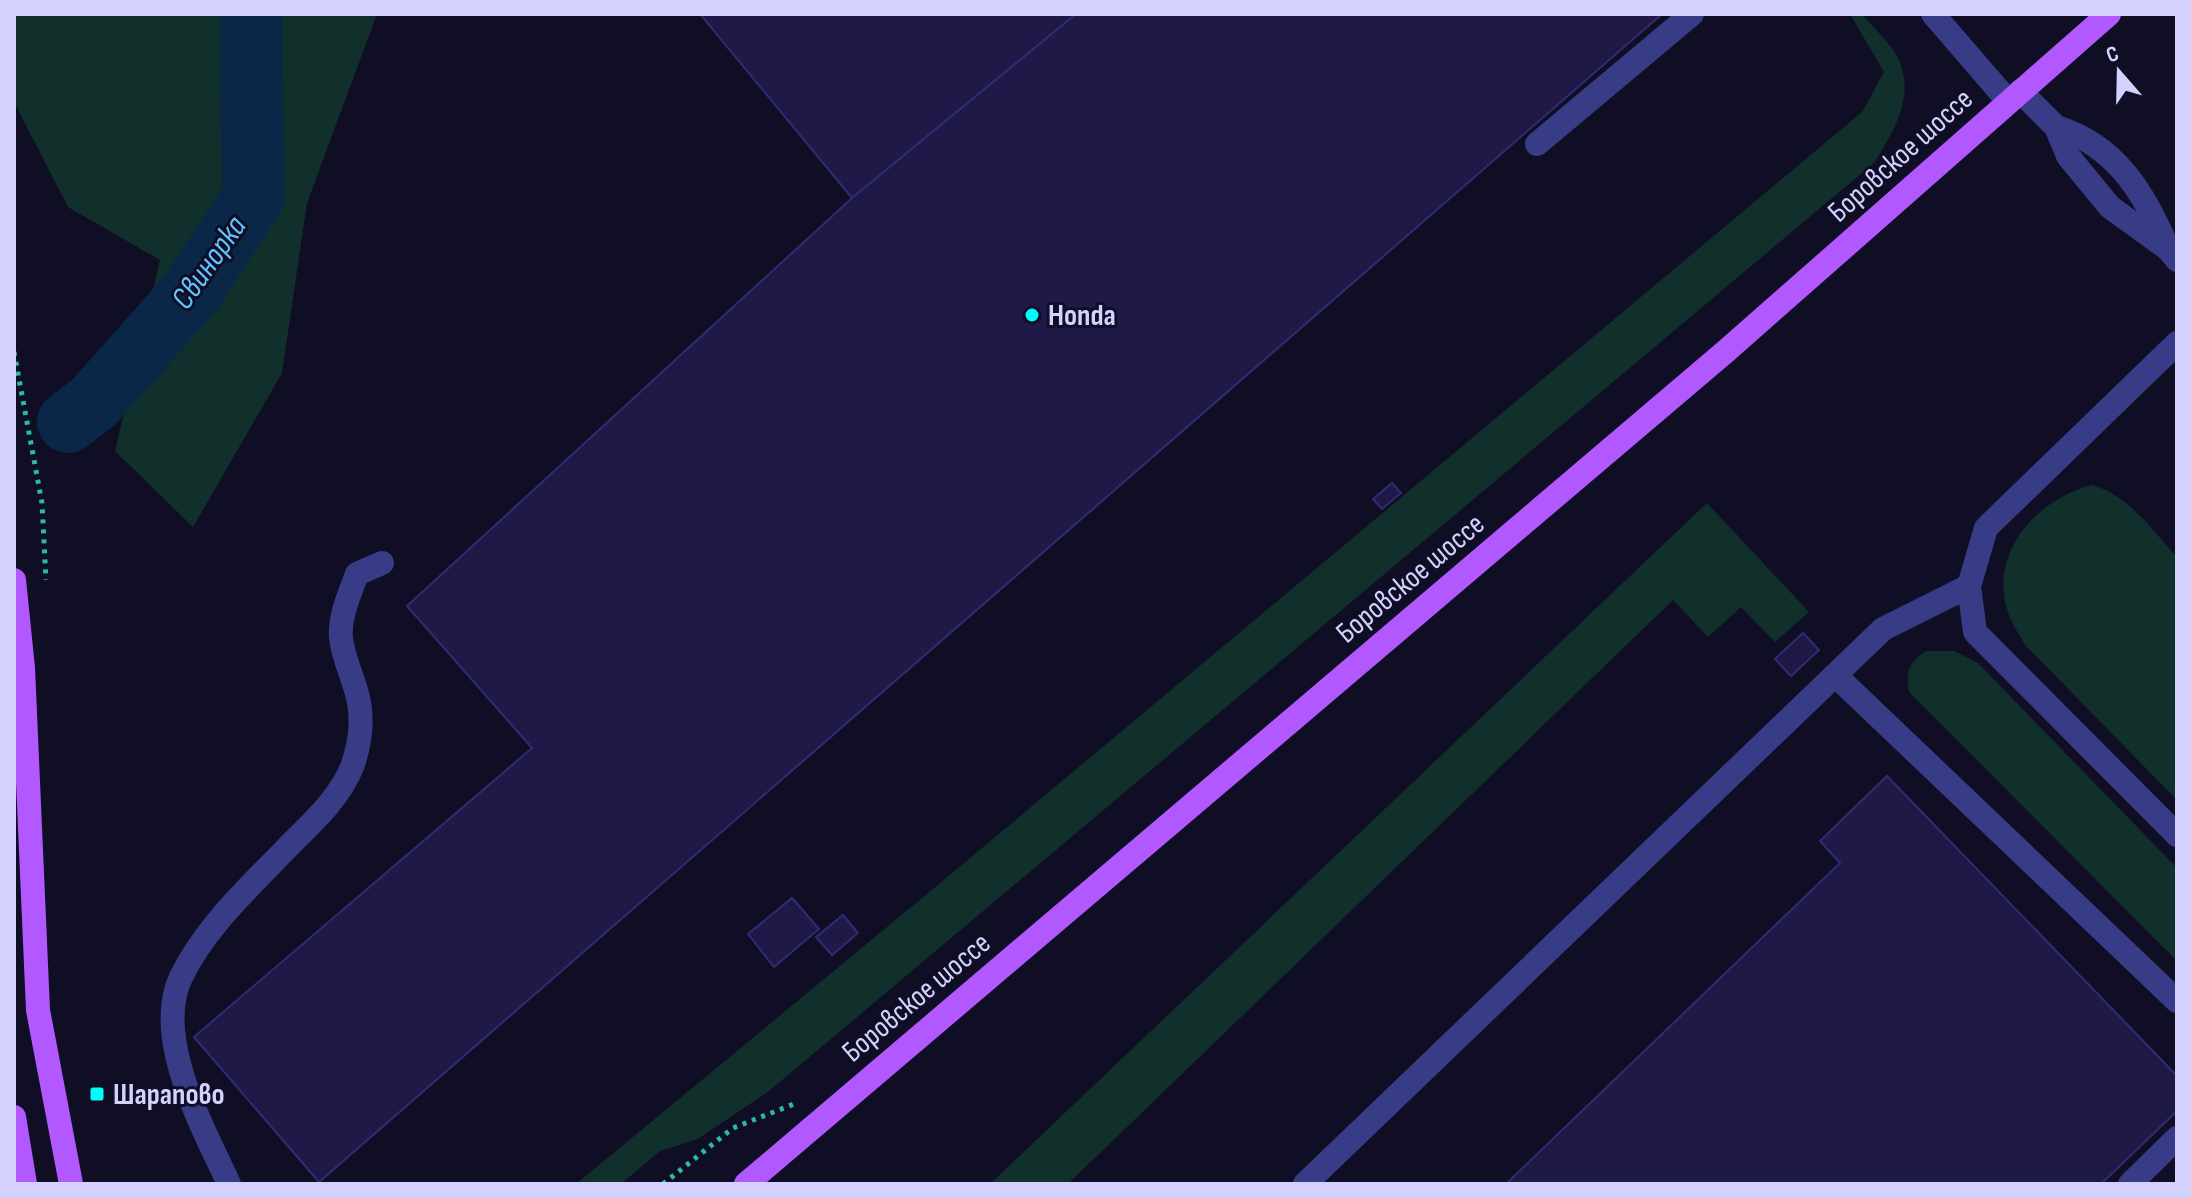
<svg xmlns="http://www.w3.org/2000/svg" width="2191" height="1198" font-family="'Sofia Sans Condensed',sans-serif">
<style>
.green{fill:#11302c}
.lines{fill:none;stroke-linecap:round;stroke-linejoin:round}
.river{stroke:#0a2748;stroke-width:62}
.building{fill:#1e1947;stroke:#322b74;stroke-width:2}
.path{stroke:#2bbaa4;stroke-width:5;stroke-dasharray:4 6;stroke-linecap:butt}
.minor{stroke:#383c86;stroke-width:24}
.major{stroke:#b159ff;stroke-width:24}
.poi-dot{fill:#00fcfd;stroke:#100e25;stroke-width:3}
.labels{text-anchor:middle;stroke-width:6;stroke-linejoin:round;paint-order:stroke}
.street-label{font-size:30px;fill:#d3d2ff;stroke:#100e25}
.poi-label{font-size:30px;font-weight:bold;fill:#d3d2ff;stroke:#100e25;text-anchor:start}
.water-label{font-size:32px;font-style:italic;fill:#60c5ff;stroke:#100e25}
</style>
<rect width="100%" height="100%" fill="#100e25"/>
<g class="green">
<polygon points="14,14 377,14 307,203 282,373 193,527 115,451 160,260 68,207 14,102"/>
<path d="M 1850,14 L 1862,14 C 1873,28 1890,42 1898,58 C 1916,95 1894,130 1875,162 L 769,1091 L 698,1139 L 660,1151 L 621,1184 L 576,1184 L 933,889 L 1862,112 L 1884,72 Z"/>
<path d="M 2091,485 C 2128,494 2152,530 2177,557 L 2177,800 L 2026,646 C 2016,630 2005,613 2004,594 C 1999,539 2043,499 2091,485 Z"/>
<polygon points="1707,503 1809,612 1775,642 1741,607 1708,637 1673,600 1068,1184 990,1184"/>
<path d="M 1926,651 L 1954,651 L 1978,663 L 2177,868 L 2177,961 L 1909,692 C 1905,672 1909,662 1926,651 Z"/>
</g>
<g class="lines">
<polyline class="river" points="68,422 94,402 189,295 253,198 251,14"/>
</g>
<g class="building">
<polygon points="700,14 1076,14 852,198"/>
<polygon points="1076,14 1662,14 319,1182 194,1037 532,748 407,606 852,198"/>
<polygon points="1392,483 1401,493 1382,509 1373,499"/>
<polygon points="1803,633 1819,650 1791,676 1775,659"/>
<polygon points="1887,776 2177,1076 2177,1111 2101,1184 1506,1184 1840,863 1820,841"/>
<polygon points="792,898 819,929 774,967 748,934"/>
<polygon points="843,915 858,933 832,955 816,937"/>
</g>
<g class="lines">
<g class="path">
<polyline points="14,352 42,503 46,580"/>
<polyline points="663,1184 733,1128 794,1104"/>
</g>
<g class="minor">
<polyline points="1933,14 2008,101"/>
<polyline points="2020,91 2056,127 2068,156 2110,207 2168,249 2177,260"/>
<path d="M 2056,127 C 2116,145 2145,194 2168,249"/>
<polyline points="1537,144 1692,14"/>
<polyline points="2177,343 1986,528 1969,586 1975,632 2177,835"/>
<polyline points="1835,675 2177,1001"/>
<path d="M 229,1184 C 204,1129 152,1038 181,977 C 204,929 247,889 284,851 C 309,825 338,801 352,767 C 361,742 364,716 356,690 C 351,673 343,656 341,638 C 339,617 350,593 357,574 L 382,563"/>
<polyline points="1305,1184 1883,629 1969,586"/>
<polyline points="2130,1184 2177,1138"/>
</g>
<g class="major">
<polyline points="14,580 23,668 38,1010 71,1184"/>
<polyline points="14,1117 25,1184"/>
<polyline points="746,1184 1725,352 2109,14"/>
</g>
</g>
<g class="poi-dot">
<circle cx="1032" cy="315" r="8"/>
<rect x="89" y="1086" width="16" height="16" rx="4"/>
</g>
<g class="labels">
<g class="street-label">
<text transform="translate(1900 155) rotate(-42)" y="10">Боровское шоссе</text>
<text transform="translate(1410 578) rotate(-40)" y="10">Боровское шоссе</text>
<text transform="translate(916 997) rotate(-40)" y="10">Боровское шоссе</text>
</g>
<g class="poi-label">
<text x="1048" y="325">Honda</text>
<text x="113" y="1104">Шарапово</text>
</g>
<g class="water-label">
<text transform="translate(208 262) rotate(-55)" y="11">Свинорка</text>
</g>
</g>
<rect width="2191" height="1198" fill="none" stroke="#d3d2ff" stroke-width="32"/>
<g transform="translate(2119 72) rotate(340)" stroke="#100e25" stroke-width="6" paint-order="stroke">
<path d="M0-6L14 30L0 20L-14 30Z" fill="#d3d2ff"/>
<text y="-12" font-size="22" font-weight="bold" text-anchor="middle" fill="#d3d2ff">С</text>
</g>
</svg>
